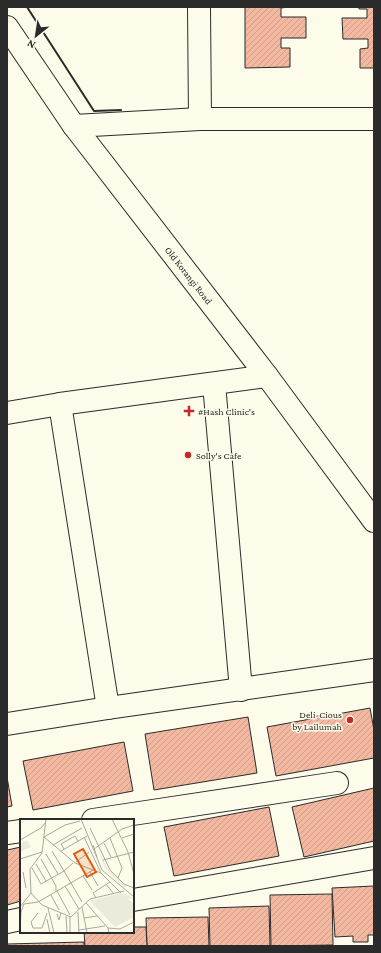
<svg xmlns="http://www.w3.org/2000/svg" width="381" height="953" font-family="'Crimson Pro',serif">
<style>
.building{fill:url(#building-hatch);stroke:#2b2b2b}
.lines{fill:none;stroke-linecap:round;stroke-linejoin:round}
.minor-casing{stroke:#2b2b2b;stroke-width:24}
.minor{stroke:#fdfbea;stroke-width:22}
.wall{stroke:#2b2b2b;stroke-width:2}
.poi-dot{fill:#c62828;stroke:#fdfbea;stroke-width:1.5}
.labels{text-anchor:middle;stroke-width:3;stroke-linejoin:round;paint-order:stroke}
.street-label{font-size:10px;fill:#2b2b2b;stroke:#fdfbea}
.poi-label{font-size:10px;fill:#2b2b2b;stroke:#fdfbea;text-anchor:start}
.inset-road{fill:none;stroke:#a9a89e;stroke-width:1}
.view{fill:#e8590c;fill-opacity:0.15;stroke:#e8590c;stroke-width:2}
.inset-edge{fill:none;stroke:#2b2b2b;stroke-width:2}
</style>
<defs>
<pattern id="building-hatch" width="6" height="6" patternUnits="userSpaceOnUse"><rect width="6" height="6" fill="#f2b8a0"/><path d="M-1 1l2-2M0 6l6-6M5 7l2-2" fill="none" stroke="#d09e8a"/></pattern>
</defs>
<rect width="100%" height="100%" fill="#fdfbea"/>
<g class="building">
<polygon points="245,7 289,7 281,8 281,17 306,17 306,38 281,38 281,48 290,48 290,67 245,68"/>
<polygon points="359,7 374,7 374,68 360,68 360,49 368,48 368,39 343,39 342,18 367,18 367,9 359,9"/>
<polygon points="370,708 374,730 374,758 276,776 267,727"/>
<polygon points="248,717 257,773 154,790 145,734"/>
<polygon points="124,742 133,791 33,810 23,761"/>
<polygon points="7,777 12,806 7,807"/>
<polygon points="374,788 374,841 304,857 292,807"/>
<polygon points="269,807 279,856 174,876 164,827"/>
<polygon points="21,847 21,901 7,905 7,850"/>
<polygon points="374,886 374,935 368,935 368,942 353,942 353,936 335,937 332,888"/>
<polygon points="332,894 333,945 271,946 270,895"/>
<polygon points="269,906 270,946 210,946 209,908"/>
<polygon points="208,917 209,946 147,946 146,918"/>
<polygon points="133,927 146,927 147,946 85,946 84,932 133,932"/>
<polygon points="84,942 84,946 7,946 7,944"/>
</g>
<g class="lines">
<g class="minor-casing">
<g id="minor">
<polyline points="199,7 200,119"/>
<polyline points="7,27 74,126 267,376 374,521"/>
<polyline points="74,126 200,119 374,119"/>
<polyline points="214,384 241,690"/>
<polyline points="60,404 108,708"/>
<polyline points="7,413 60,404 267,376"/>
<polyline points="7,724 108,708 374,670"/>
<polyline points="93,820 337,783"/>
<polyline points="7,833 21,831"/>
<polyline points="133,900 374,858"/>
<polyline points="7,922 21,919"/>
</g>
</g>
<use href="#minor" class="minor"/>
<polyline class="wall" points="27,7 94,111 121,110"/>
</g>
<g class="poi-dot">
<path d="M187 405h4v4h4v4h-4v4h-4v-4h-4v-4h4z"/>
<circle cx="188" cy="455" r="4"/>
<circle cx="350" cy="720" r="4"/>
</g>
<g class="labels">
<g class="street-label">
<text transform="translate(189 275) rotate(52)" y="4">Old Korangi Road</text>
</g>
<g class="poi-label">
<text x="198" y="415">#Hash Clinic's</text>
<text x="196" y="459">Solly's Cafe</text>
<text x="342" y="718" text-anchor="end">Deli-Cious<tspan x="342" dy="12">by Lailumah</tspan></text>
</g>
</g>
<g transform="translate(20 819)">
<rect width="114" height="114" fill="#fdfbea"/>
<path d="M 77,29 L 88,50 L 106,67 L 105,69 L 85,49 ZM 103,73 L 114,80 L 107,79 L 114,85 L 114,98 L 95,108 L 70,82 L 101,74 L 104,76 Z" fill="#ecebdb"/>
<path d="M 7,21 L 11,28 L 0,33 L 0,25 Z" fill="#ecebdb"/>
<path class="inset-road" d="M 61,0 L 82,51 L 114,78M 92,0 L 108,33 L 114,55M 60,2 L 45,6 L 24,18 L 55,44 L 81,54M 70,9 L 90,51 L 104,65 L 114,69M 64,18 L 81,54 L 101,74M 90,19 L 102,49 L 98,59M 102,19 L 114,15M 0,21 L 21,9 L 26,3M 84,24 L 91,38M 33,26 L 62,9M 73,26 L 77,38M 44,30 L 41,25 L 55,17 L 58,22M 74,30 L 102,10 L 114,6M 32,32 L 44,52 L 53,44M 41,32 L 67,17M 26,35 L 38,55M 0,40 L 22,33M 21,40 L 36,67 L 36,73M 83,41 L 114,33M 56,43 L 69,33M 16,45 L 26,62M 12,49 L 21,65 L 44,52 L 62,83M 3,53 L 6,69M 70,53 L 78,67M 63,57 L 72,71M 86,65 L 94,75M 45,67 L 59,90M 37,72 L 50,96M 11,74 L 22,86 L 51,98 L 70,80 L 104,72M 31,76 L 39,91M 76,79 L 73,74 L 90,63M 18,83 L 73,51M 66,84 L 88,109 L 89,114M 4,85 L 18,83M 0,88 L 11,74 L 10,50 L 22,34 L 26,0M 62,88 L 67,114M 28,89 L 34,114M 58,93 L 59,114M 18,94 L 11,103 L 13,109 L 22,109 L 27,94M 37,95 L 39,101 L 41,94M 46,97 L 47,114M 50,97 L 50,114M 64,99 L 77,97M 27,100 L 30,114M 88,109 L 100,110 L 114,103M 59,111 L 85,107M 0,114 L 1,93 L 4,85"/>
<path class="view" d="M 63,30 L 76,53 L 67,58 L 54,35 Z"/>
<rect width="114" height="114" class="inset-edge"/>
</g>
<rect width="381" height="953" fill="none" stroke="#2b2b2b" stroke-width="16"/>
<g transform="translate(36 36) rotate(210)" stroke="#fdfbea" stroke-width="3" paint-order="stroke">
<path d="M0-3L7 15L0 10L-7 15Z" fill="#2b2b2b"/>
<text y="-6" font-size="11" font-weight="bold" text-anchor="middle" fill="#2b2b2b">N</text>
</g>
</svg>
